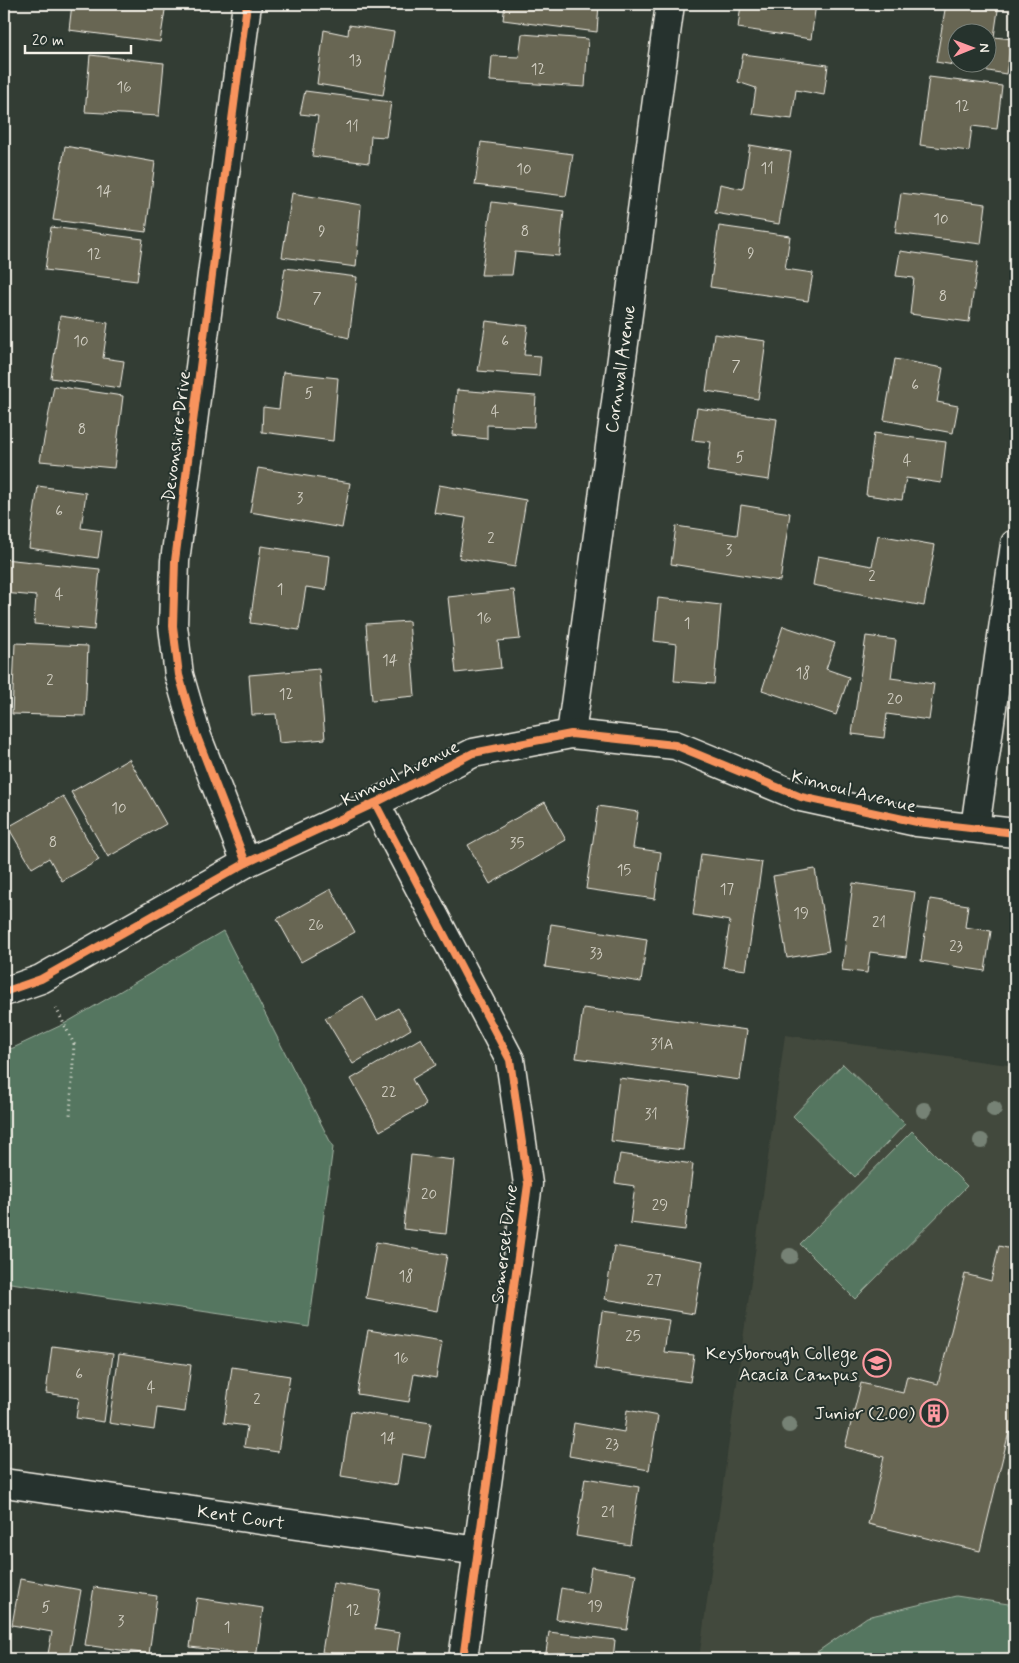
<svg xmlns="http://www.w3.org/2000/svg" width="1019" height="1663" font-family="Mynerve,sans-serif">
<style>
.built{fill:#43493d}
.green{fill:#547660;stroke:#a4b4a4}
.building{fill:#686652;stroke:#f4f1e8;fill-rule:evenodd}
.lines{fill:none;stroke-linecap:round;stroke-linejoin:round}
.minor-casing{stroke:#f4f1e8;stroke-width:31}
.path{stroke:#f4f1e8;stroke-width:3;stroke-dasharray:1 4;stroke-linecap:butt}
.minor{stroke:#26332d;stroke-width:28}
.cycleway-casing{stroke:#26332d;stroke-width:11}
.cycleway{stroke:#f8935d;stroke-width:8}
.tree{fill:#768275}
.labels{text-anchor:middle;stroke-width:4;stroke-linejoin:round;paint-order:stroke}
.number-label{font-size:15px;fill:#d1cec2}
.street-label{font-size:18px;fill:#f4f1e8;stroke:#26332d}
.poi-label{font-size:18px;fill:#f4f1e8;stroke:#26332d;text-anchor:end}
</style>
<rect width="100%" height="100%" fill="#333d34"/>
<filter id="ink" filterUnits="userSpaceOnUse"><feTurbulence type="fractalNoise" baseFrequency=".02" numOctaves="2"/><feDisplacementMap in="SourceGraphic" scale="10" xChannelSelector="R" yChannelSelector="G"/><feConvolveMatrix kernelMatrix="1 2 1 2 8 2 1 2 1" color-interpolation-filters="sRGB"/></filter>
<g filter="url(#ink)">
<polygon class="built" points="785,1035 1015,1066 1015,1659 699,1659"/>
<g class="green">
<polygon points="223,931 333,1147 309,1327 4,1282 4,1050 13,1048 64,1024"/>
<polygon points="843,1064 905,1124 855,1177 793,1116"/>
<polygon points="912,1131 967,1186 855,1299 800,1244"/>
<polygon points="956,1596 1015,1605 1015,1659 807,1659 867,1617"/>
</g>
<g class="building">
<polygon points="72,4 166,4 160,42 69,30"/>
<polygon points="505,4 599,4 597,32 503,20"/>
<polygon points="741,4 816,4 811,39 738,28"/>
<path d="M 946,4 L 964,4 L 998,10 L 994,37 L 1012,39 L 1006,74 L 936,62 ZM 956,32 L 986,32 L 986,62 L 956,62 Z"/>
<polygon points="349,25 394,32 383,95 317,84 324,30 348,35"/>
<polygon points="522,34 588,39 585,87 490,81 492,56 519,57"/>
<polygon points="743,54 828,65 824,95 796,90 792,119 752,114 756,88 738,82"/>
<polygon points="90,55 164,63 159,116 85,112"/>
<polygon points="929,77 1002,86 997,129 972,126 969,151 920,145"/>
<polygon points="305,91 391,102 386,137 371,136 369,163 312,156 318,116 300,114"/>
<polygon points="481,142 573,154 566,196 475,185"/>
<polygon points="750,145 791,152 779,224 715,213 720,184 743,189"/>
<polygon points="65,146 155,162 146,232 53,220"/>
<polygon points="292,193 361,205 356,267 282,257"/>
<polygon points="901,193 986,204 981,244 895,233"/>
<polygon points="492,202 564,211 559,256 515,252 512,275 481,275"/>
<polygon points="719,226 790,236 785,269 813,273 808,301 710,287"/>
<polygon points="51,227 143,239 137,281 45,270"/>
<polygon points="900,251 978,262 969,322 910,314 914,278 896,276"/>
<polygon points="285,268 357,277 349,338 277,319"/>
<polygon points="60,316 108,323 103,358 124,361 120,388 51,378"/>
<polygon points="486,321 528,326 524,355 541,356 539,376 478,371"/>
<polygon points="714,334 766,341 758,399 706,391"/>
<polygon points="895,359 943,368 937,402 958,406 953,433 884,420"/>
<polygon points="283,372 338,378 333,441 262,432 263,407 279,409"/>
<polygon points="54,386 123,396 114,468 40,461"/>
<polygon points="457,390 536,396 534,427 487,425 487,439 452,435"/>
<polygon points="697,408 777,419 769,480 707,471 711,442 692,440"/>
<polygon points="874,433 946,442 941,483 906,478 902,500 866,495"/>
<polygon points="258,468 350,483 342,528 250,512"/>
<polygon points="439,485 526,500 515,567 459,558 466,518 434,513"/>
<polygon points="38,486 86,493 81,528 102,531 98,558 29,548"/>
<polygon points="741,505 790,513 780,581 671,564 676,526 737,535"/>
<polygon points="878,535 935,545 924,606 813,585 818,556 872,566"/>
<polygon points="261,546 330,556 326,590 306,587 299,630 250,623"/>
<polygon points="4,559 100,569 94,630 34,624 36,596 4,593"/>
<polygon points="514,590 520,639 498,641 501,668 456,673 448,597"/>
<polygon points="658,598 721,605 714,684 674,681 677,644 654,641"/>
<polygon points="409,621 415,696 372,700 366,624"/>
<polygon points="783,626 835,643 826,669 849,677 836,715 762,690"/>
<polygon points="866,636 896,640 891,678 934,684 929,720 887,714 884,738 852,734"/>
<polygon points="15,643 88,646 85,716 12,714"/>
<polygon points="319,669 325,739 279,743 276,714 252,715 249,675"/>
<polygon points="129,759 166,824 108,857 71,792"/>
<polygon points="63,796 99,860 62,881 49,858 32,868 8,827"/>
<polygon points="545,802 566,840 490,884 468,845"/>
<polygon points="598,806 638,812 633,848 661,852 655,899 586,889"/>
<polygon points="701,854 762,862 746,970 723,967 730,921 693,915"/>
<polygon points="815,869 829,951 787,958 773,876"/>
<polygon points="853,883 915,892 906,957 870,952 867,973 842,970"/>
<polygon points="331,889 355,932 301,962 277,919"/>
<polygon points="930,899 968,905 965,927 991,931 985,971 921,961"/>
<polygon points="551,924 647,939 641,982 545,967"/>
<polygon points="363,996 377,1020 398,1008 411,1029 353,1064 325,1018"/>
<polygon points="583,1008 747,1030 740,1080 576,1058"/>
<polygon points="421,1038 436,1065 412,1079 426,1105 380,1131 351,1079"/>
<polygon points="619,1078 690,1087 683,1150 611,1141"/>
<polygon points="620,1154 693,1164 685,1230 630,1223 635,1186 615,1183"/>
<polygon points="411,1155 454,1160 446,1234 403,1229"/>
<polygon points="376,1242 447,1255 437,1311 366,1298"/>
<polygon points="614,1246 703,1261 694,1314 605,1299"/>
<polygon points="999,1246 1015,1250 1015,1434 1009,1432 980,1551 868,1524 884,1457 845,1447 861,1383 903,1393 907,1376 938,1384 965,1274 991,1281"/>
<polygon points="602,1311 669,1320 664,1352 694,1355 690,1382 595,1369"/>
<polygon points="368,1330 442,1342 436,1378 414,1374 409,1402 357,1394"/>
<polygon points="52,1346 113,1354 104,1422 76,1418 79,1398 46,1393"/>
<polygon points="119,1354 191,1365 185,1412 157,1408 154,1430 109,1423"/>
<polygon points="232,1367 290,1376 278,1452 244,1447 247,1426 224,1423"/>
<polygon points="627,1410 658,1416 649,1470 569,1456 574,1423 624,1432"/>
<polygon points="351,1411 431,1423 425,1458 402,1454 397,1485 341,1476"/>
<polygon points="585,1478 639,1487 630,1545 576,1536"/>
<polygon points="591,1567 636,1574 627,1630 556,1619 561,1588 587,1593"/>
<polygon points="20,1579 81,1590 69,1657 48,1654 52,1632 12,1625"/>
<polygon points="333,1583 381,1591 375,1629 400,1633 396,1659 371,1659 322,1652"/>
<polygon points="94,1587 157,1596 149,1654 85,1645"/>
<polygon points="197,1598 263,1608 256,1659 231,1659 232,1652 190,1647"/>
<polygon points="549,1632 615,1640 613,1659 545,1659"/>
</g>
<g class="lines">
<g class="minor-casing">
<g id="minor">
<polyline points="571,734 670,4"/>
<polyline points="375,803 510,1060 528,1184 463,1659"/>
<polyline points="975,828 1015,544"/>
<polyline points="246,863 196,734 179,675 173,626 175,561 247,4"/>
<polyline points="4,992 41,979 246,863 375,803 473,753 571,734 675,745 801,797 917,822 1015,833"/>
<polyline points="4,1483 478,1551"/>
</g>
</g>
<g class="path">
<polyline points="56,1008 74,1044 70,1116"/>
<polyline points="1008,1471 1015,1472"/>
</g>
<use href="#minor" class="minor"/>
<g class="cycleway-casing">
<g id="cycleway">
<polyline points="375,803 510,1060 528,1184 463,1659"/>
<polyline points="246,863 196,734 179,675 173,626 175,561 247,4"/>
<polyline points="4,992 41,979 246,863 375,803 473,753 571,734 675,745 801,797 917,822 1015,833"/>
</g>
</g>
<use href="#cycleway" class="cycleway"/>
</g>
<g class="tree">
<circle cx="994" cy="1109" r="8"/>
<circle cx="924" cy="1110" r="8"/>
<circle cx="981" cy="1141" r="8"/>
<circle cx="790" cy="1256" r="8"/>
<circle cx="789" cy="1425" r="8"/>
</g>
</g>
<defs>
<g id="school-ring" transform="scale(1.4375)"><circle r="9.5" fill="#26332d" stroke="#ff9aa2" stroke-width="1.5"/><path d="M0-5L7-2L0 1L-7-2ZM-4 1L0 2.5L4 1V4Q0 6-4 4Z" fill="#ff9aa2"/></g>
<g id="building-ring" transform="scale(1.4375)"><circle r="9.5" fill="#26332d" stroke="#ff9aa2" stroke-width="1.5"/><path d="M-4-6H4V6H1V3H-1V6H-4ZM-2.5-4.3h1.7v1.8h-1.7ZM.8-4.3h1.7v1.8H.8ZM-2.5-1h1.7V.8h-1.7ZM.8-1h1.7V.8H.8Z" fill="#ff9aa2"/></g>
</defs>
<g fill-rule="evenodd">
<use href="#school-ring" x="877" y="1363"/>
<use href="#building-ring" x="934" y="1413"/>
</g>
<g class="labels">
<g class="number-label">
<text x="355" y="65">13</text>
<text x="538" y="74">12</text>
<text x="124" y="92">16</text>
<text x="962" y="111">12</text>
<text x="352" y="131">11</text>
<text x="767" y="173">11</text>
<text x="524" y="174">10</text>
<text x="104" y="196">14</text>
<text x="941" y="224">10</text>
<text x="322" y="236">9</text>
<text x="525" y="236">8</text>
<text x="751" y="258">9</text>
<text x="94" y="259">12</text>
<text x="943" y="301">8</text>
<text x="317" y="303">7</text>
<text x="81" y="346">10</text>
<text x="505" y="346">6</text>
<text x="736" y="371">7</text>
<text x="915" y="390">6</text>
<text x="309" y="398">5</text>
<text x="495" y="416">4</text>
<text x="82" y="434">8</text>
<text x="740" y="462">5</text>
<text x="907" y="465">4</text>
<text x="300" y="503">3</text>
<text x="59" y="516">6</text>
<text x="491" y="543">2</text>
<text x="729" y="555">3</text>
<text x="872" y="581">2</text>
<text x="280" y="594">1</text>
<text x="59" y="599">4</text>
<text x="484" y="623">16</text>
<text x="687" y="628">1</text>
<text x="390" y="665">14</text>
<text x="803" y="678">18</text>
<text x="50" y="685">2</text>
<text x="286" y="699">12</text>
<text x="895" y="704">20</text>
<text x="119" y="813">10</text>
<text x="53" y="847">8</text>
<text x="517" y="848">35</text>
<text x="624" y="875">15</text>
<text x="727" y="894">17</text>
<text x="801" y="918">19</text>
<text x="879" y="927">21</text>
<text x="316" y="930">26</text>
<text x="956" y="951">23</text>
<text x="596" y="958">33</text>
<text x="662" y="1049">31A</text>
<text x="389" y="1097">22</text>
<text x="651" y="1119">31</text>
<text x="429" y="1199">20</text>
<text x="660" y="1210">29</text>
<text x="406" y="1281">18</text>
<text x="654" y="1285">27</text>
<text x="633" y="1341">25</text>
<text x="401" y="1363">16</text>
<text x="79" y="1379">6</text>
<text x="151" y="1392">4</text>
<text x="257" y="1404">2</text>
<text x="388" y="1443">14</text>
<text x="612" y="1449">23</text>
<text x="608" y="1517">21</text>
<text x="595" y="1611">19</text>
<text x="46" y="1612">5</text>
<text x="353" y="1615">12</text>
<text x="121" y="1626">3</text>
<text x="227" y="1632">1</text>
</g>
<g class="street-label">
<text transform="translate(620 369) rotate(-82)" y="6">Cornwall Avenue</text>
<text transform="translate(176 436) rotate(-83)" y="6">Devonshire Drive</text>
<text transform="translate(400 773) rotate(-26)" y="6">Kinnoul Avenue</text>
<text transform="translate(854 791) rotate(14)" y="6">Kinnoul Avenue</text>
<text transform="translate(504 1244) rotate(-83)" y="6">Somerset Drive</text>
<text transform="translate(241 1517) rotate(8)" y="6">Kent Court</text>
</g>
<g class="poi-label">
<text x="858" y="1359">Keysborough College<tspan x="858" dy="21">Acacia Campus</tspan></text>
<text x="915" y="1419">Junior (2.00)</text>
</g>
</g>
<rect width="1019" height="1663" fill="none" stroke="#26332d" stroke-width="20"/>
<rect x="10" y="10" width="999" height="1643" fill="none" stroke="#f4f1e8" stroke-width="2" filter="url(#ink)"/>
<g transform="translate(972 48) rotate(89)"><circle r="24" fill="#26332d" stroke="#787f78"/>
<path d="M0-4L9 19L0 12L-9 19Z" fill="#ff9aa2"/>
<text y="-8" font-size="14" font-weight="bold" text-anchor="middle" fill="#f4f1e8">N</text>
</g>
<path d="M25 45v8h106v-8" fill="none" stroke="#f4f1e8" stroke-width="2.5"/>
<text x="32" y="45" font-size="15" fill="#f4f1e8" stroke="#26332d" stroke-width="4" paint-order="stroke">20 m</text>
</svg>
